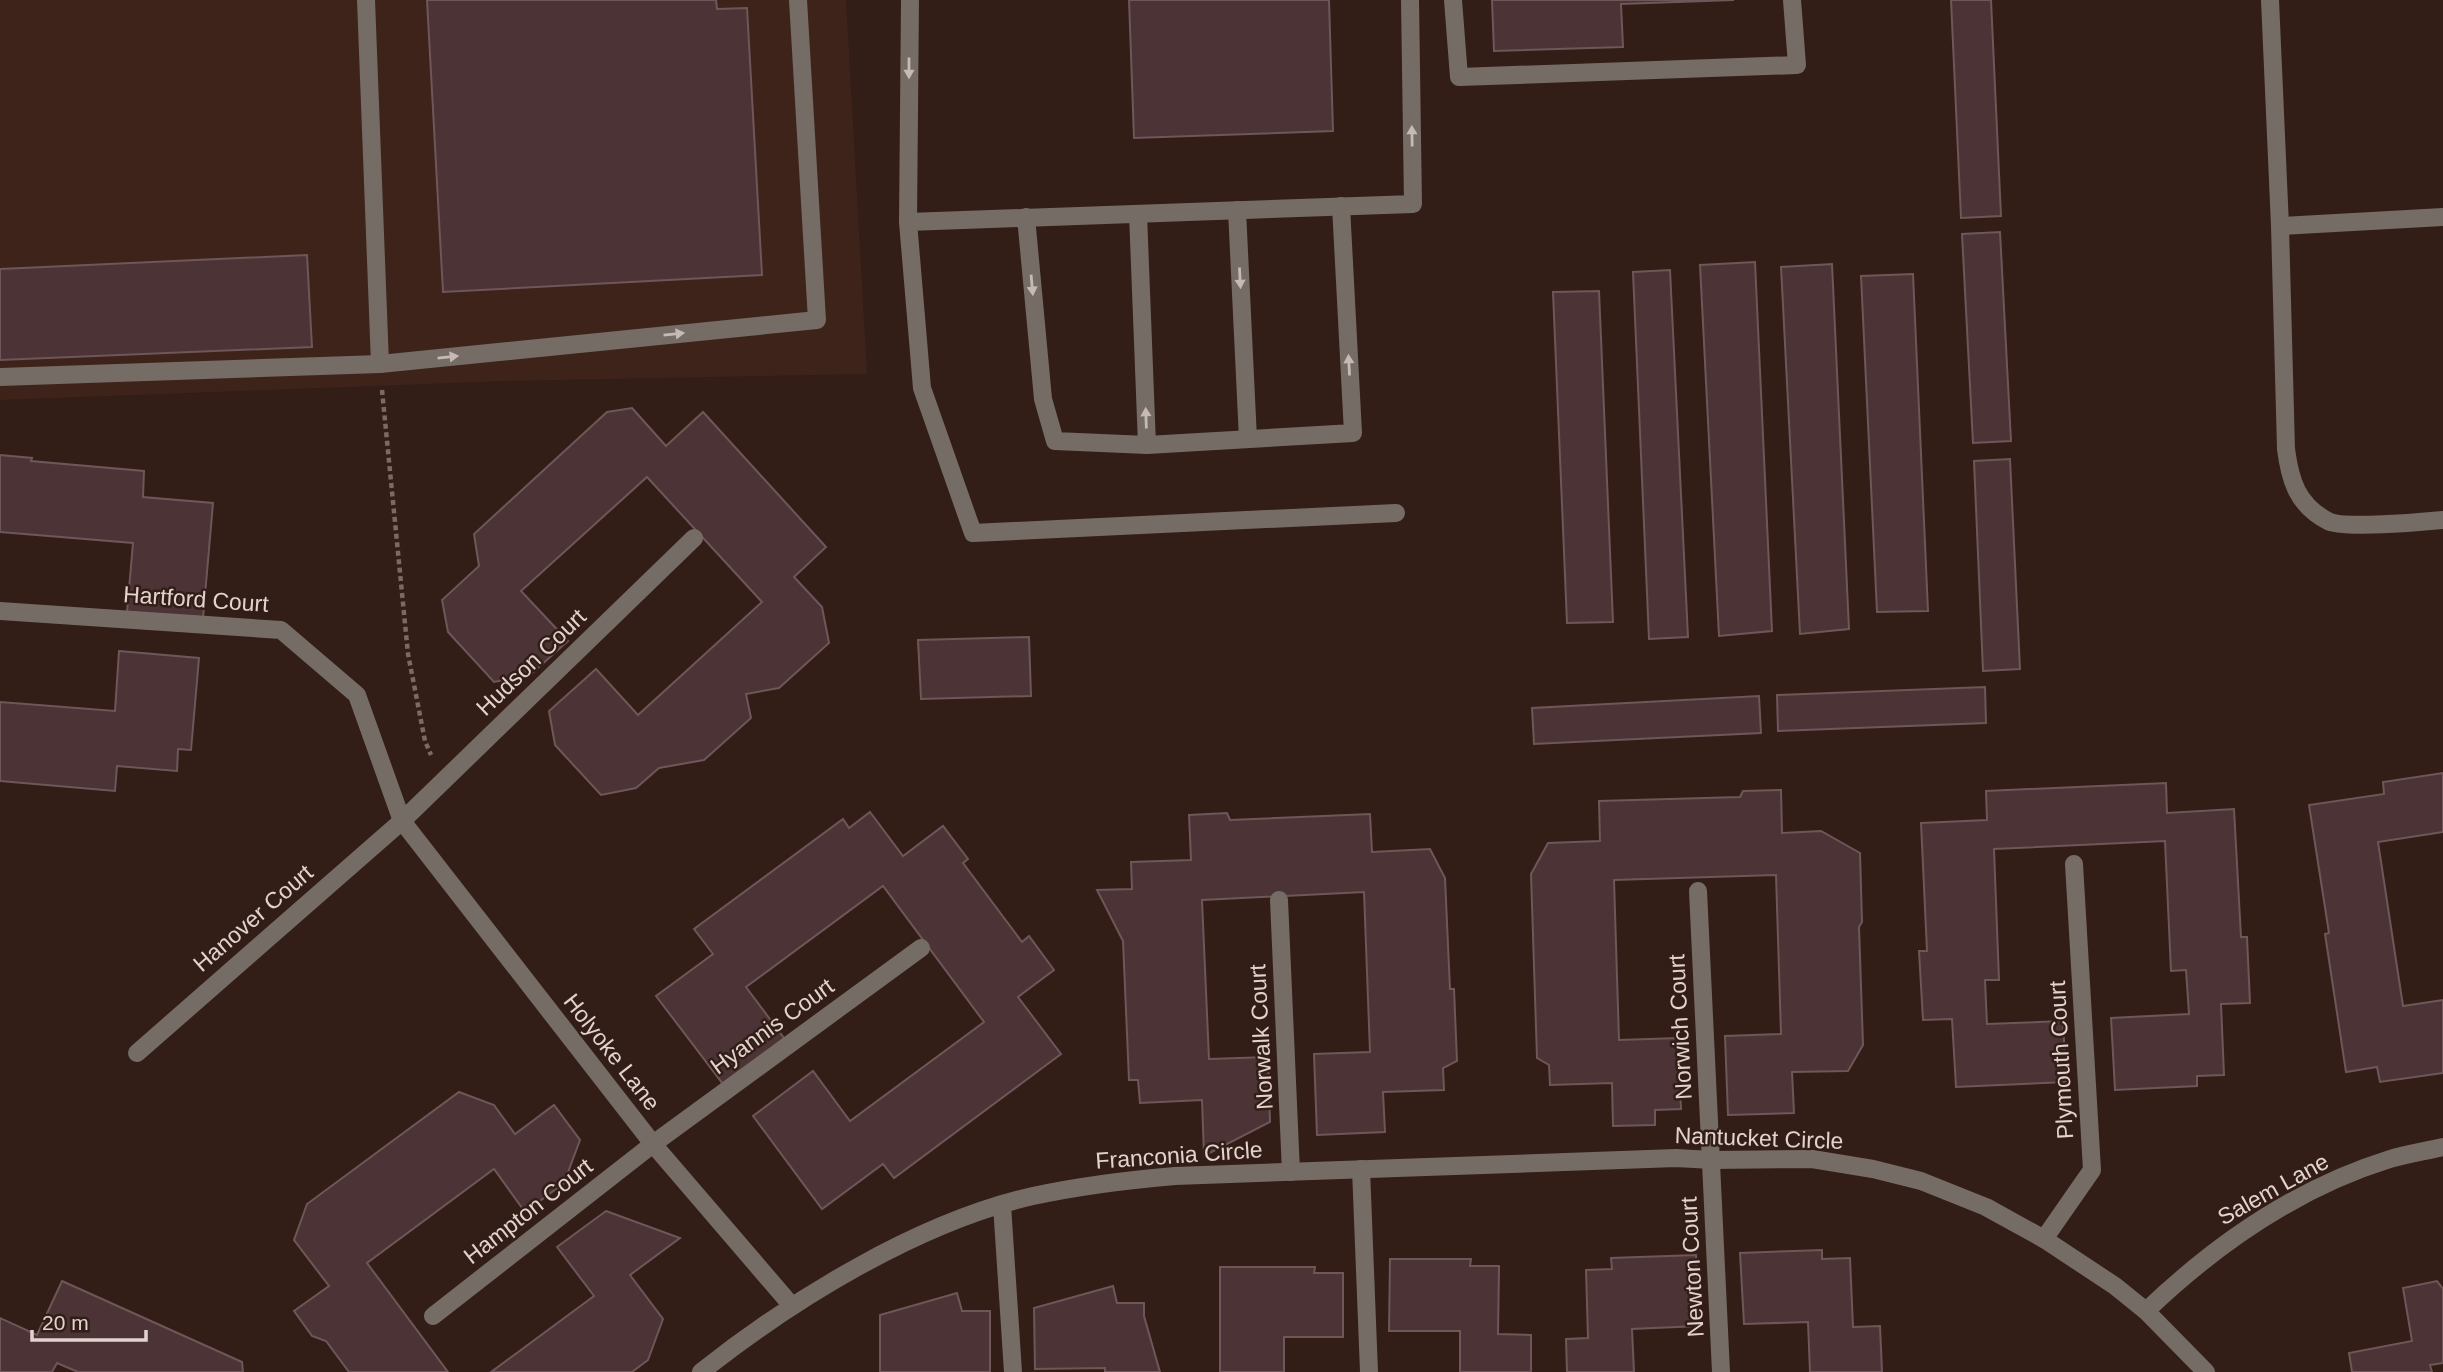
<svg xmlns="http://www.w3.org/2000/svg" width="2443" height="1372" font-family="Arial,sans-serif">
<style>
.built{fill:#3e231b}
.building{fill:#4c3436;stroke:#6f5658;stroke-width:2}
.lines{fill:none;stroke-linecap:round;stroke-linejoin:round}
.path{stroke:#7b6964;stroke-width:4.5;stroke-dasharray:5 3.5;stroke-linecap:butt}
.minor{stroke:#756c65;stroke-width:18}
.oneway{fill:#c7b9b4}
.labels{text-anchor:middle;stroke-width:5;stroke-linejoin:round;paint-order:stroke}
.street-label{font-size:23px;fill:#e2d3cf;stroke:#321d17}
</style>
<rect width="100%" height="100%" fill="#321d17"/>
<polygon class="built" points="0,0 846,0 867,374 506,381 0,400"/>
<g class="building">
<polygon points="427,0 716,0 717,9 747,8 762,275 443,292"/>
<polygon points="1129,0 1329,0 1333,131 1134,138"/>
<polygon points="1492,0 1734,0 1621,4 1623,47 1494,51"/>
<polygon points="1951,0 1991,0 2001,216 1961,218"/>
<polygon points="2000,232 2011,441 1973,443 1962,234"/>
<polygon points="307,255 312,347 0,360 0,269"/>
<polygon points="1755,262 1772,631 1719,636 1700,265"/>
<polygon points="1832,264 1849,629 1800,634 1781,267"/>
<polygon points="1670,270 1688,637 1649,639 1633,272"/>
<polygon points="1913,274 1928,611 1877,612 1861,276"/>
<polygon points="1599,291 1613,622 1567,623 1553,292"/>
<polygon points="632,408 666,446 703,412 826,547 794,577 822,607 829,643 779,688 746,694 751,718 704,760 659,768 636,788 601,795 555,745 549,711 596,669 638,715 762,602 647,477 521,591 568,641 530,675 494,682 448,632 442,600 479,566 474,534 607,412"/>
<polygon points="0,455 32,458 31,461 144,471 143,497 213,503 203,618 127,612 133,543 0,532"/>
<polygon points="2010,459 2020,669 1983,671 1974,461"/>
<polygon points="1029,637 1031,696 921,699 918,640"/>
<polygon points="119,651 199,658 191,750 178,749 177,771 117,766 115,791 0,781 0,702 115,711"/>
<polygon points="1985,687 1986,723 1778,731 1777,695"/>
<polygon points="1759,696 1761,733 1534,744 1532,708"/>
<polygon points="2443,773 2443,832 2378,842 2403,1006 2443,1000 2443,1073 2380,1082 2377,1067 2346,1072 2325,934 2329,933 2309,805 2384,794 2383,782"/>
<polygon points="2166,783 2167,813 2234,809 2241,937 2247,937 2250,1003 2221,1004 2224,1075 2197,1076 2197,1086 2115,1090 2111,1018 2189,1014 2186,970 2171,971 2165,841 1994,849 1999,980 1985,980 1987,1024 2063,1021 2066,1082 1956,1087 1952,1019 1923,1020 1919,951 1927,951 1921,823 1987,820 1986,791"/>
<polygon points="1781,790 1782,833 1821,831 1860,853 1862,922 1859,927 1863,1045 1848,1071 1792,1072 1794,1113 1728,1115 1725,1036 1781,1034 1776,875 1614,880 1619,1040 1678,1038 1681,1109 1655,1110 1655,1125 1613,1126 1612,1083 1550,1085 1549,1065 1537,1058 1531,874 1548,843 1600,841 1599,801 1740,797 1743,791"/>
<polygon points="870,812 903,856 943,826 968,859 963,863 1022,942 1029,936 1054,970 1018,997 1061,1054 894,1178 883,1164 822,1209 753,1116 813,1071 850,1121 984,1022 883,886 746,987 787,1042 726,1088 656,996 713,954 694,929 843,819 849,828"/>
<polygon points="1227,813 1230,820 1370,814 1372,852 1430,849 1445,878 1450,989 1454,989 1457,1061 1443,1068 1444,1090 1383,1092 1385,1132 1317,1135 1314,1054 1370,1052 1364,892 1202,900 1209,1059 1268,1057 1270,1122 1204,1156 1202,1100 1140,1103 1138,1080 1129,1080 1123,941 1097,890 1132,889 1131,862 1191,860 1189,815"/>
<polygon points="459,1092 494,1105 515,1134 554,1105 580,1140 564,1183 525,1212 494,1169 367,1263 448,1372 349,1372 326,1341 312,1336 294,1311 329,1286 294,1240 307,1204"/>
<polygon points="606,1211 680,1238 630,1275 663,1319 648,1360 632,1372 491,1372 594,1296 557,1247"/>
<polygon points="1822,1250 1822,1259 1850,1258 1853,1327 1880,1326 1882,1372 1810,1372 1808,1322 1744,1324 1740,1253"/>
<polygon points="1696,1255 1699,1326 1632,1329 1634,1372 1567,1372 1566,1339 1588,1338 1586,1270 1612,1269 1611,1258"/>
<polygon points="1390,1259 1471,1259 1470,1266 1499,1266 1498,1334 1531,1335 1531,1372 1460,1372 1460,1331 1389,1331"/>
<polygon points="1220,1267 1315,1267 1314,1273 1343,1273 1343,1337 1284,1337 1284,1372 1220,1372"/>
<polygon points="62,1281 242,1362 243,1372 78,1372 57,1363 52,1372 0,1372 0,1318 37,1335"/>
<polygon points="2437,1281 2443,1289 2443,1363 2430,1365 2432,1372 2352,1372 2349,1353 2412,1341 2403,1288"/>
<polygon points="1113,1286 1117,1303 1144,1303 1144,1316 1160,1372 1105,1372 1105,1368 1035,1369 1034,1308"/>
<polygon points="957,1293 962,1311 990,1311 990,1372 880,1372 880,1315"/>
</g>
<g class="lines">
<polyline class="path" points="382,390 408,654 425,741 431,755"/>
<g class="minor">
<polyline points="366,0 380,364"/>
<polyline points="910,0 908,222 922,388 973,533 1396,513"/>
<polyline points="1453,0 1459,77 1797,65 1792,0"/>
<path d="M 2270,0 L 2280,226 L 2286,449 C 2290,480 2297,505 2328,521 C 2341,529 2423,522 2443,520"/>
<polyline points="1237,210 1248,439"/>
<polyline points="1026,217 1043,399 1055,441 1147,445 1138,214"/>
<polyline points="908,222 1413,204 1410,0"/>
<polyline points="2280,226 2443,217"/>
<polyline points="0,377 380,364 817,320 798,0"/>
<polyline points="1147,445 1353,433 1341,206"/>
<polyline points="0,611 281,630 357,695 402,821 653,1144 792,1306"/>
<polyline points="1698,891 1721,1372"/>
<polyline points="1279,900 1291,1172"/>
<polyline points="137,1053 402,821 694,538"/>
<polyline points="1361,1169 1369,1372"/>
<polyline points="1002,1205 1013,1372"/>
<polyline points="2044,1239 2092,1170 2074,864"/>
<path d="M 2146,1311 C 2216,1244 2296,1188 2390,1159 C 2407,1154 2426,1151 2443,1147"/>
<polyline points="433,1316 653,1144 921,948"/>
<path d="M 701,1372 C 792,1300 918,1222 1033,1196 C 1080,1186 1127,1180 1175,1176 L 1676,1158 L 1712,1160 L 1812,1159 L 1873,1169 L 1921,1181 L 1986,1207 L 2044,1239 L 2115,1286 L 2146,1311 L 2206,1372"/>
</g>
</g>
<defs><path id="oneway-solid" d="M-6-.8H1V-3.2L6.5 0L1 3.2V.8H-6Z" transform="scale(1.75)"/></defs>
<g class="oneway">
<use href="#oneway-solid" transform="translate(909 68) rotate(90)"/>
<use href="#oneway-solid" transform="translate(1412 136) rotate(-91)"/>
<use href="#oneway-solid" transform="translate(1240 278) rotate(87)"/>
<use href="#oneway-solid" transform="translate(1032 285) rotate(85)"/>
<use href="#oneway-solid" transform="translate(674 334) rotate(-6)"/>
<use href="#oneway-solid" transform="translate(448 357) rotate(-6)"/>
<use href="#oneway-solid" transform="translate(1349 365) rotate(-93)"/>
<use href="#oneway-solid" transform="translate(1146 418) rotate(-92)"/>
</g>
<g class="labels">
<g class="street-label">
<text transform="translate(196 599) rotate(4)" y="8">Hartford Court</text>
<text transform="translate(531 662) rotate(-44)" y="8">Hudson Court</text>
<text transform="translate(253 918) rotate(-41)" y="8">Hanover Court</text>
<text transform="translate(772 1026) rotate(-36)" y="8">Hyannis Court</text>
<text transform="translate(1680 1027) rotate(-93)" y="8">Norwich Court</text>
<text transform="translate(1261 1037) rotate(-93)" y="8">Norwalk Court</text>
<text transform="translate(612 1052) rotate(52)" y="8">Holyoke Lane</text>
<text transform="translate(2061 1060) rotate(-93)" y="8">Plymouth Court</text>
<text transform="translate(1759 1138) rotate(2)" y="8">Nantucket Circle</text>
<text transform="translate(1179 1155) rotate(-4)" y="8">Franconia Circle</text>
<text transform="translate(2273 1189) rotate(-29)" y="8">Salem Lane</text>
<text transform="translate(528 1211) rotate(-38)" y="8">Hampton Court</text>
<text transform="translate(1692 1267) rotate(-93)" y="8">Newton Court</text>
</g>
</g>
<path d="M32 1330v10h114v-10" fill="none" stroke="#e2d3cf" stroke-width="3.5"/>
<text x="42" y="1330" font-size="21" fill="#e2d3cf" stroke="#321d17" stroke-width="5" paint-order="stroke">20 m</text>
</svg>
